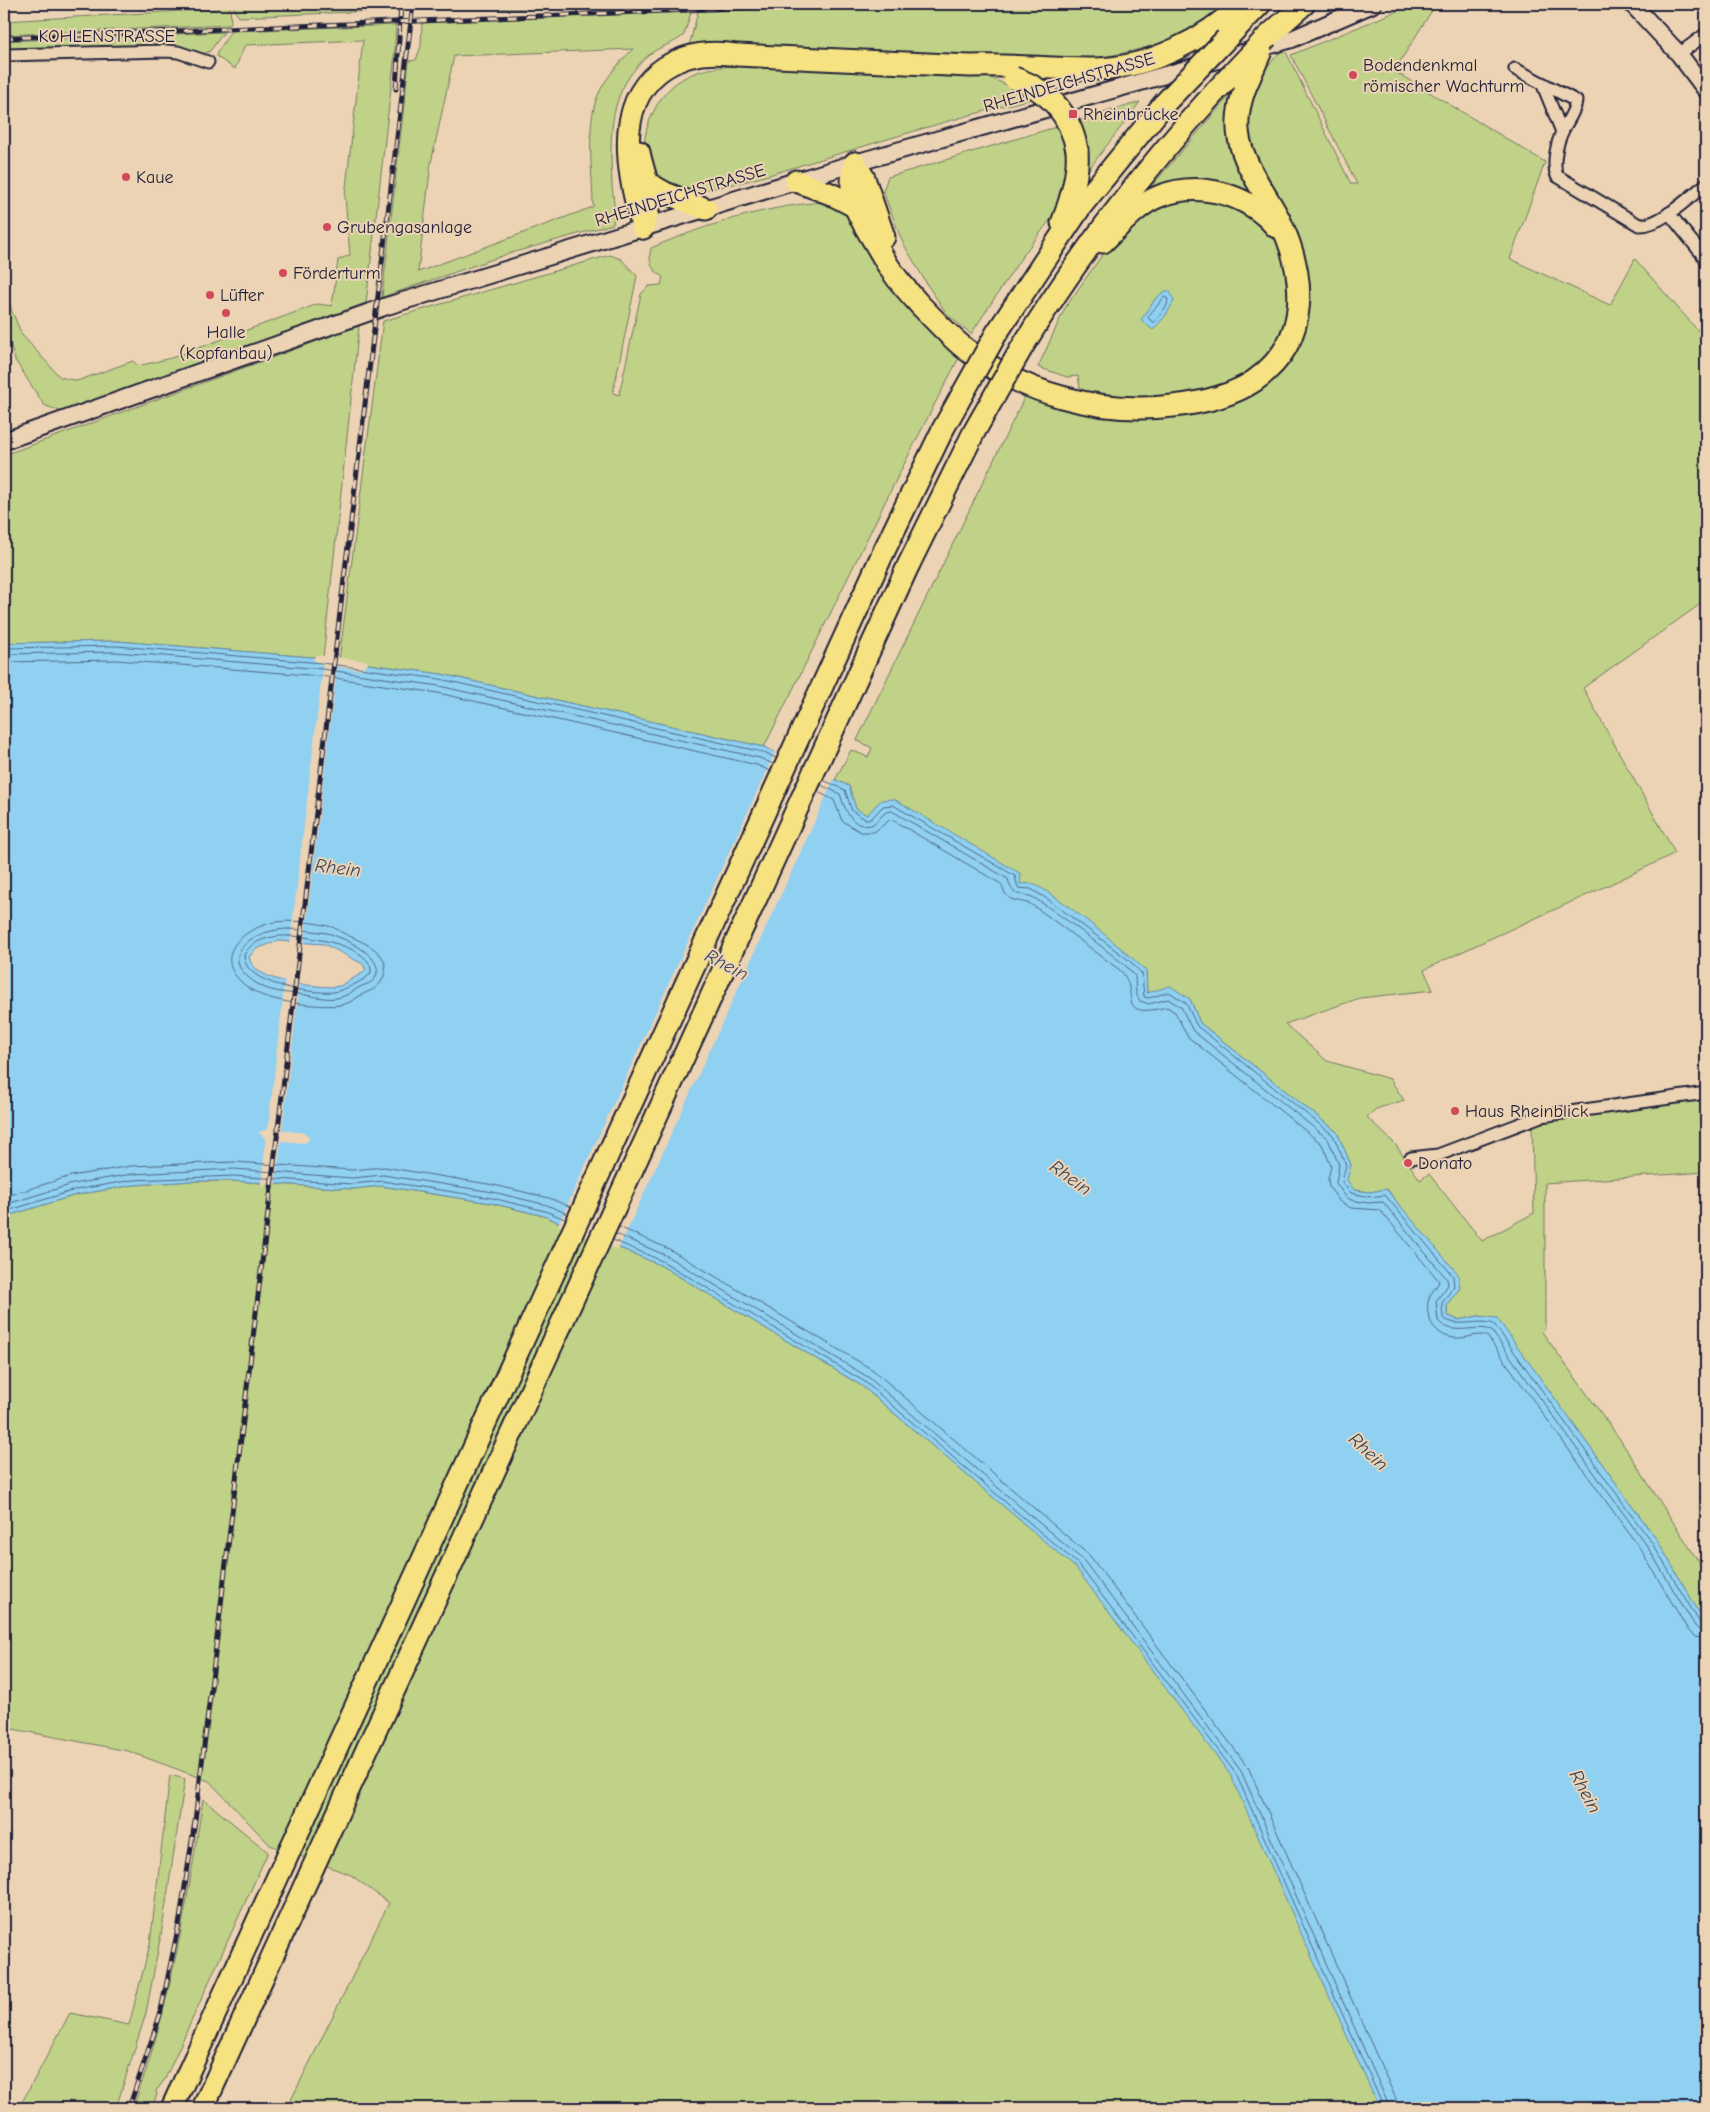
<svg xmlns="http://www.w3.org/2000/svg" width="1710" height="2112" font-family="'Comic Neue',sans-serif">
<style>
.green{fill:#c0d287;stroke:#717a61;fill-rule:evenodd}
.water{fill:#90d0f1;stroke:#648aa8;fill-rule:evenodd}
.pier{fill:#ecd3b4}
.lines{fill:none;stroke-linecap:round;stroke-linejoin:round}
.shore{stroke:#4e6884;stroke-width:1}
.minor-casing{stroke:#22223b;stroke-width:15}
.secondary-casing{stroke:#22223b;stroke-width:20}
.motorway-casing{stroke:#22223b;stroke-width:25}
.minor{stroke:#ecd3b4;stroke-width:11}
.secondary{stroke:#ecd3b4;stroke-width:16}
.motorway{stroke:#f7e281;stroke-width:21}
.rail-casing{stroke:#22223b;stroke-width:5}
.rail{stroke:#ecd3b4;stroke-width:3;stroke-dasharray:9;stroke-linecap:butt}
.motorway-bridge-casing{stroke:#22223b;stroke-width:25;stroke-linecap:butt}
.motorway-bridge{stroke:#f7e281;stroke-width:21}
.poi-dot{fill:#d1495b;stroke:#ecd3b4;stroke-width:2}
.labels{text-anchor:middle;stroke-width:4;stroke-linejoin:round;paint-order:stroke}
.street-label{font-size:18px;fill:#22223b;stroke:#ecd3b4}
.poi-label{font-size:18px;fill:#22223b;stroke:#ecd3b4;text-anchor:start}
.water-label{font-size:19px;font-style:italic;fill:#38455f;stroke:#ecd3b4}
</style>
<rect width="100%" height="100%" fill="#ecd3b4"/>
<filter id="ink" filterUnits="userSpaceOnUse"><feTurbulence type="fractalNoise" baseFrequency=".02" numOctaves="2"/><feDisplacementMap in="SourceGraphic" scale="10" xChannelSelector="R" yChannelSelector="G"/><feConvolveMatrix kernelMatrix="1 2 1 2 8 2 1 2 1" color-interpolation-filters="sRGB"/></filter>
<g filter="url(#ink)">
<g class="green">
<polygon points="218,4 230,4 231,22 229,25 4,35 4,21 217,9"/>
<polygon points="234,4 397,4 397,10 239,17 234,10"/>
<polygon points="423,4 450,4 445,9 422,9"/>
<path d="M 460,4 L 614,4 C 590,5 473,14 460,4 Z"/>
<path d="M 700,4 L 1228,4 C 1189,39 1147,49 1097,58 L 688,50 Z"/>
<path d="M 1414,4 L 1436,4 L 1394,71 L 1545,162 L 1510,259 L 1610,305 L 1635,259 L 1700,333 L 1706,328 L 1706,600 L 1583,688 L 1675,853 C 1592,895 1507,929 1424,970 L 1433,990 L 1360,998 L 1285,1024 L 1327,1061 L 1390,1079 L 1404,1100 L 1376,1109 L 1367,1117 L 1395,1144 L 1420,1180 L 1429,1174 L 1482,1241 L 1534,1213 L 1532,1126 L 1541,1120 L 1613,1107 L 1706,1100 L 1706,1172 L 1545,1183 L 1545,1327 L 1542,1332 L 1619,1438 L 1706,1573 L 1706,1624 L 1657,1540 L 1497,1319 L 1479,1316 L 1458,1320 L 1447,1315 L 1447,1304 L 1460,1288 L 1387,1189 L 1370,1192 L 1354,1190 L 1346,1180 L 1351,1165 L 1337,1132 L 1200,1023 L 1190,999 L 1147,994 L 1146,972 L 1020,884 L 881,801 L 867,815 L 856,809 L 849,786 L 835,780 L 851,750 L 868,757 L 872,748 L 857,740 L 1026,394 L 1081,394 L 1078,376 L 1067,377 L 1038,367 L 1065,308 L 1144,195 L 1236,88 L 1255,80 L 1284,48 L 1351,184 L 1357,184 L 1291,55 Z"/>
<path d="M 691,12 L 684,35 C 674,44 660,46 650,54 C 607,90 610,134 612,185 C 613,197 616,211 613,224 L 508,254 L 382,297 L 409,61 L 416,60 L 421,46 L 422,23 ZM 633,49 C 619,63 606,77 598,95 C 585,125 593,175 593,207 L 418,272 L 431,163 L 454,56 Z"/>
<polygon points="396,25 394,62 366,303 62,412 44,405 15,360 4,323 4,274 11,309 22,335 60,377 77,381 133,361 138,366 171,358 318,304 332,306 338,260 350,255 345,196 363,40 245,45 235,69 217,57 217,53 231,31"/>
<polygon points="224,32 210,51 203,54 4,51 4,41"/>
<path d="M 768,65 L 989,77 L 1035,98 C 954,118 875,143 795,167 C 764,177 735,185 703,190 C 698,191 690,194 685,193 C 670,191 659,176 650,165 C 642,155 644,136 648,125 C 669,65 713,66 768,65 Z"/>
<polygon points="1140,102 1021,258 971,334 947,314 928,286 902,241 883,191 888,177"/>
<path d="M 824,202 L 843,205 L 961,354 C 892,483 830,617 764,747 L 441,674 L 339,660 L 383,321 L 610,255 L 621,259 L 637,276 L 613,393 L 619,395 L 641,294 L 649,286 L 661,285 L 663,277 C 651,270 648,261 651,248 C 705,225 765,206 824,202 Z"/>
<polygon points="359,326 323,658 117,641 4,643 4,455"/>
<polygon points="193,1181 233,1181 352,1189 381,1186 491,1203 544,1216 660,1265 862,1386 1079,1570 1239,1782 1385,2108 287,2108 389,1903 351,1875 270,1845 209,1781 128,1751 13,1729 4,1733 4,1217 76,1195 134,1185"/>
<polygon points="170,1775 185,1779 162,1929 146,2013 116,2108 19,2108 70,2013 129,2025 150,1944"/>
<path d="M 203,1799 L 268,1852 L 165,2079 L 156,2091 L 157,2095 L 151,2108 L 133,2108 C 170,2008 187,1905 203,1799 Z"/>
</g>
<g class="water">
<polygon points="1165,291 1170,291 1174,301 1166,315 1153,330 1141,320 1156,298"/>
<path d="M 117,641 L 323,658 L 441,674 L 764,747 L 849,786 L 856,809 L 867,815 L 881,800 L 894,799 L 1021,874 L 1020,884 C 1024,884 1029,883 1032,884 C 1050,888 1132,956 1146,971 L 1147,993 L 1170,986 L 1190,999 L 1200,1023 L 1337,1132 L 1351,1165 L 1347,1180 L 1354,1190 L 1370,1192 L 1386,1189 L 1458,1274 L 1460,1288 L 1447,1304 L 1447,1315 L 1458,1320 L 1479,1316 L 1497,1318 L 1657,1540 L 1706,1624 L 1706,2108 L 1379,2108 L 1231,1776 L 1076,1568 L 862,1386 L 660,1265 L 544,1216 L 491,1203 L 381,1186 L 353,1189 L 233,1181 L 193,1181 L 134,1185 L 76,1195 L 4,1217 L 4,643 ZM 278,941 L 324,944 L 363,964 L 366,971 L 340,986 L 333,987 C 311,986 254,983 249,957 L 256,949 Z"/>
</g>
<g class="pier">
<polygon points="316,655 367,661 368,664 360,670 337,667 304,944 290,943 323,666 313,659"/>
<polygon points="776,750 835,777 618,1250 558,1225"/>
<polygon points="285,979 300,981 282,1130 305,1133 310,1139 305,1143 281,1141 275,1186 261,1185 266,1139 258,1132 268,1129"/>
</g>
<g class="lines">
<g class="shore">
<polygon points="1165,297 1168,299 1167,305 1155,322 1152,322 1148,317"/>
<polyline points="4,648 117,646 322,663 440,679 762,752 776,758"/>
<polyline points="4,654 116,652 322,669 439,686 760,758 773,764"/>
<polyline points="4,662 116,660 321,676 438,693 757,765 770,771"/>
<path d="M 823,780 L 845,790 L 852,811 L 865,819 L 871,819 L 883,806 L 893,805 L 1015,876 L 1018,888 L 1031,889 L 1049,900 L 1130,961 L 1142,974 L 1144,997 L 1149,998 L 1169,992 L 1186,1003 L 1197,1026 L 1333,1135 L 1346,1165 L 1342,1182 L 1351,1193 L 1370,1197 L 1385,1195 L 1453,1276 L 1454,1286 L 1442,1303 L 1443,1318 C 1459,1329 1476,1318 1494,1324 L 1652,1543 L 1700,1623 L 1706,1625"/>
<path d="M 821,785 L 840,794 C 845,809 851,829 872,825 L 886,812 L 892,811 L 1008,879 C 1014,902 1021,890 1036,899 C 1067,919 1097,943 1126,966 L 1135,976 L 1136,994 L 1140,1001 L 1149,1004 L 1168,999 L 1181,1007 L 1193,1031 L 1328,1139 L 1339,1165 L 1336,1183 L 1346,1197 L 1351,1200 L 1368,1203 L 1383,1202 L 1447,1279 L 1448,1285 L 1436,1301 L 1438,1321 C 1454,1337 1472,1324 1491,1330 L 1647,1546 L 1695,1626 L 1700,1631 L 1706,1632"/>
<path d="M 818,792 L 834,800 L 842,821 L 861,832 L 874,832 L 891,819 L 1001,884 C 1008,902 1011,899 1027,903 C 1032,904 1037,909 1041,911 L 1121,971 C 1141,993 1114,1020 1167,1007 L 1175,1012 L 1188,1037 L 1322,1144 L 1331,1166 L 1328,1179 L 1329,1187 L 1340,1202 L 1351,1208 L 1380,1210 L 1439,1281 C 1437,1288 1429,1293 1428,1302 C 1425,1321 1438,1339 1459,1338 C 1469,1338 1477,1333 1487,1336 L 1641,1550 L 1688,1630 L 1695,1637 L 1706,1639"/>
<path d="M 275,922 C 292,920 312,922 328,926 C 335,927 339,931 345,934 C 363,942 396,954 382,980 C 378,988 372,990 365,993 C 358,996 352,1002 345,1004 C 327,1009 275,1002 259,994 C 209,968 229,932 275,922 Z"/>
<path d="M 289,929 C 302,930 315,931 327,933 C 342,937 381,954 377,973 C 375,983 368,983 360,987 C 355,989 350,994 344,996 C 332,1001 318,997 306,995 C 292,993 274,993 261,986 C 212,959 250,929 289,929 Z"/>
<path d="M 289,936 C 308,936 375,946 371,973 C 366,980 342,991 334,992 C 312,994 244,985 244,956 C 249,940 274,935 289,936 Z"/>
<polyline points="4,1197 71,1176 131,1166 234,1162 352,1170 384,1167 494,1185 549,1198 571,1207"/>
<polyline points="4,1205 73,1184 132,1174 234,1169 352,1178 383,1175 493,1192 547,1205 568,1214"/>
<polyline points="4,1212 75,1190 133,1180 234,1176 352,1184 382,1181 492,1198 545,1211 565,1219"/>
<polyline points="619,1227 669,1249 873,1370 1090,1556 1248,1767 1396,2099 1397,2108"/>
<polyline points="616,1234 665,1255 868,1377 1084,1561 1241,1771 1390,2108"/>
<polyline points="613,1240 662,1261 865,1382 1079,1565 1236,1774 1384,2108"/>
</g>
<g class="minor-casing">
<g id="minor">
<polyline points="1679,54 1706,34"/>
<polyline points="4,55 166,51 178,52 208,62"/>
<path d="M 1515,69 L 1576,101 C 1575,112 1567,121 1563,130 C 1557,142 1552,164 1557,176 L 1639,225 C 1659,227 1691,196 1706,184"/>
<polyline points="1542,83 1562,132"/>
<polyline points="1669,213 1706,259"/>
<polyline points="1411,1158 1438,1155 1541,1116 1706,1093"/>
</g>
</g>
<g class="secondary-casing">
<g id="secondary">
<polyline points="1632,4 1679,54 1706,90"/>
<polyline points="4,441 387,306 855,163 1292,39 1373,4"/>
</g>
</g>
<g class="motorway-casing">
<g id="motorway">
<polyline points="1267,37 1304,4"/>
<polyline points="1226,39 1260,4"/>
<path d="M 639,152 C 646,186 656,191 643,228"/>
<path d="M 855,163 C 845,204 860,216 879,250 C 891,273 903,286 920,305 C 934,319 947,334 963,347 C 1020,393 1100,415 1173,406 C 1201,403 1230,397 1254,381 C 1312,341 1306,275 1279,219 C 1265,192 1245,168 1239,138 C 1236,121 1239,104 1245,88"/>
<polyline points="855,163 864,178 884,237"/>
<polyline points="796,181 831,194 854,206"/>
<polyline points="649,184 665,193 706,209"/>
<path d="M 1062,223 C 1071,200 1079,175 1077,150"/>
<path d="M 643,228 C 634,197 626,163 629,130 C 635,72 683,46 737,55 L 970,66 C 1012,64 1054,70 1096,69 C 1149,68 1204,40 1242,4"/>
<path d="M 1103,242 C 1120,226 1138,204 1160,196 C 1200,180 1249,195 1276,227"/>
<polyline points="996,334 1081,206 1164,104"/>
<path d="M 1021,349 C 1079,254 1141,174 1215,92"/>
<polyline points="172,2108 883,553"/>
<polyline points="203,2108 908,566"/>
</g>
</g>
<use href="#minor" class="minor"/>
<use href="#secondary" class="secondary"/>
<use href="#motorway" class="motorway"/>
<g class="rail-casing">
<g id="rail">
<polyline points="4,38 830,4"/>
<polyline points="396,89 401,4"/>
<polyline points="129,2108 160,2015 180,1919 195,1821 413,4"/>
</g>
</g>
<use href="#rail" class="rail"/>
<g class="motorway-bridge-casing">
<g id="motorway-bridge">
<path d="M 1014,78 C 1049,90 1070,114 1077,150"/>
<polyline points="1245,88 1261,51"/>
<polyline points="1215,92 1267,37"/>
<polyline points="1164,104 1226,39"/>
<polyline points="883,553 943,429 996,334"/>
<polyline points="908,566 974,432 1021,349"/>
</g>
</g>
<use href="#motorway-bridge" class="motorway-bridge"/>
</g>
</g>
<g class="poi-dot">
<circle cx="1353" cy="75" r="5"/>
<rect x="1068" y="109" width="10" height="10" rx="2.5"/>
<circle cx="126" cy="177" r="5"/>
<circle cx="327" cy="227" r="5"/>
<circle cx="283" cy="273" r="5"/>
<circle cx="210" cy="295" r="5"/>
<circle cx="226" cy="313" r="5"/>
<circle cx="1455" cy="1111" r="5"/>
<circle cx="1408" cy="1163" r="5"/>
</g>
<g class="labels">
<g class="street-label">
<text x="107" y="42">KOHLENSTRASSE</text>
<text transform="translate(1069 82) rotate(-16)" y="6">RHEINDEICHSTRASSE</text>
<text transform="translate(680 195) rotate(-17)" y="6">RHEINDEICHSTRASSE</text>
</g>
<g class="poi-label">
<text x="1363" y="71">Bodendenkmal<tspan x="1363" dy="21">römischer Wachturm</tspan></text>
<text x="1083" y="120">Rheinbrücke</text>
<text x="136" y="183">Kaue</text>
<text x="337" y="233">Grubengasanlage</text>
<text x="293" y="279">Förderturm</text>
<text x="220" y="301">Lüfter</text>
<text x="226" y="338" text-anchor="middle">Halle<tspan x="226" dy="21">(Kopfanbau)</tspan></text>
<text x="1465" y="1117">Haus Rheinblick</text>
<text x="1418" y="1169">Donato</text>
</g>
<g class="water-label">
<text transform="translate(338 867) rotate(7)" y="7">Rhein</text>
<text transform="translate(727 964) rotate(28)" y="7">Rhein</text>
<text transform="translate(1071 1177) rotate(36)" y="7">Rhein</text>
<text transform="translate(1369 1451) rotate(43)" y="7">Rhein</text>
<text transform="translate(1586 1791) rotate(62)" y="7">Rhein</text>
</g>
</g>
<rect width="1710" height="2112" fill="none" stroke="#ecd3b4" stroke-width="20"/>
<rect x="10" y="10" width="1690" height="2092" fill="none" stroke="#22223b" stroke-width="2" filter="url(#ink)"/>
</svg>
